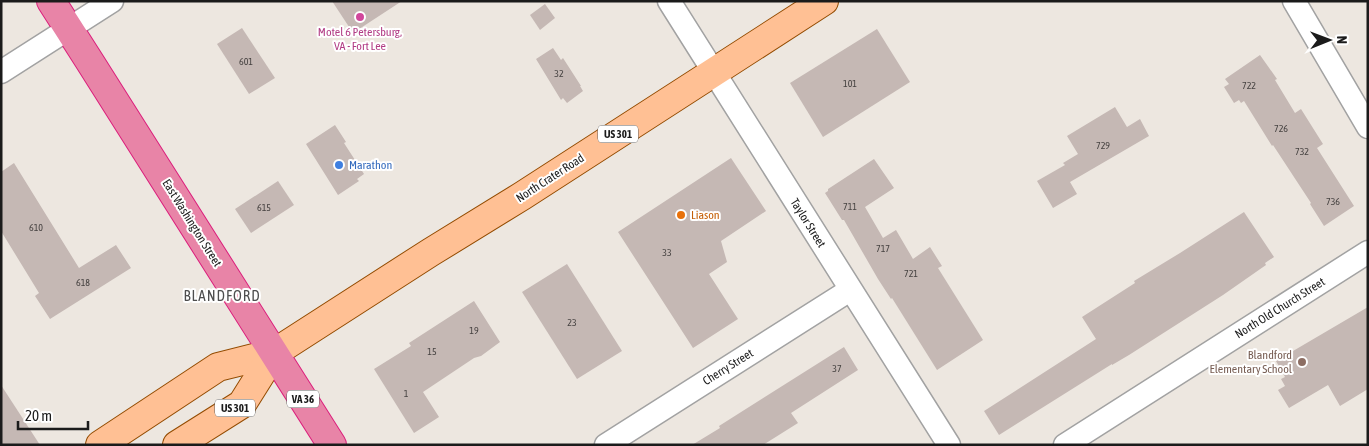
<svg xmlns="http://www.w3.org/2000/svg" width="1369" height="446" font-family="'Asap Condensed',sans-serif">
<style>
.building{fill:#c5b8b4}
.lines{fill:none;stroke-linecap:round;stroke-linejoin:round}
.minor-casing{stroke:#a2a2a2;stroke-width:25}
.major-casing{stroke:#934b00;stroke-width:30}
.highway-casing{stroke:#db1e7c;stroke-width:30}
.minor{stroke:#fff;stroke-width:22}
.major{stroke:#ffc094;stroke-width:28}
.highway{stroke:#e884a7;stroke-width:28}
.hotel-dot{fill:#d1479c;stroke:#fff;stroke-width:2}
.shop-dot{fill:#3f7fe0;stroke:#fff;stroke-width:2}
.food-dot{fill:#e8710a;stroke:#fff;stroke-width:2}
.education-dot{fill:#8d6e63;stroke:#fff;stroke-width:2}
.labels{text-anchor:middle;stroke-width:4;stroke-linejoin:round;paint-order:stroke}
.number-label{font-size:10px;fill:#464241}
.shield{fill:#fff;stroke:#5f5f5f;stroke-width:1}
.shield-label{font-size:11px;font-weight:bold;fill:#1b1b1b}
.hotel-label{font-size:12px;fill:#b23c85;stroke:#fff}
.shop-label{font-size:12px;fill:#366cbe;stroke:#fff;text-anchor:start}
.street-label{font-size:12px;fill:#1b1b1b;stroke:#fff}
.food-label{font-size:12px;fill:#c56008;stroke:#fff;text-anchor:start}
.education-label{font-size:12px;fill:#785e54;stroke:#fff;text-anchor:end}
.quarter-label{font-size:15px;letter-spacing:1px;fill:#4e4e4e;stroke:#fff}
</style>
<rect width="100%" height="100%" fill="#ede7e0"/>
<g class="building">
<polygon points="332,1 402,1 353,33"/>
<polygon points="545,4 555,18 540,30 530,15"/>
<polygon points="242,28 275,78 249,94 217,44"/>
<polygon points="877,29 910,82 823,137 790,83"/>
<polygon points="553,48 561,60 563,58 581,86 580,86 583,91 567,103 563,98 561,100 536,59"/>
<polygon points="1260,55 1277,79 1275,80 1295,113 1301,109 1323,144 1317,148 1354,206 1324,226 1310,204 1311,203 1273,145 1272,146 1244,101 1241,103 1239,100 1234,103 1224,87 1229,84 1225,79"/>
<polygon points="1115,107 1127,127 1140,119 1149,136 1070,182 1077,194 1053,208 1037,181 1065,165 1063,163 1078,154 1067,136"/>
<polygon points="335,125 346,142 344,143 364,174 357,179 359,181 338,195 306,144"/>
<polygon points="731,158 766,211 721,241 727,262 709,274 738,319 693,348 618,232"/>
<polygon points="874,159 894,188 865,207 883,238 896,230 913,259 930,247 942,266 938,268 983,340 937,370 892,298 891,299 878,279 844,220 842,220 825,193 828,191 828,189"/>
<polygon points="14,163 79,268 116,245 131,268 50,319 35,296 39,293 1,231 1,172"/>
<polygon points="278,181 294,205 251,233 235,209"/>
<polygon points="1244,212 1274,257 1265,263 1266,265 1223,295 1129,355 1112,365 1112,364 999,435 984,411 1096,339 1082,317 1135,283 1134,281 1180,253"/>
<polygon points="567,264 622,351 577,379 522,292"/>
<polygon points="474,301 500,342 481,356 474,358 423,392 439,417 414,433 374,369 411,346 409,343"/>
<polygon points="1368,307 1368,389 1340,406 1328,385 1289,408 1278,390 1285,386 1281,379 1285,377 1276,361"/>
<polygon points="844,347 858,370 791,413 798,423 763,445 692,445 720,428 719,426"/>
<polygon points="1,385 40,445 1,445"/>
</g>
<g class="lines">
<g class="minor-casing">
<g id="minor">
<polyline points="669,1 949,445"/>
<polyline points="1294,1 1368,127"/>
<polyline points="1,72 112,1"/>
<polyline points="606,445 850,290"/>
<polyline points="1065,445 1368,252"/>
</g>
</g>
<g class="major-casing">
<g id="major">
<polyline points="100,445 218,367 274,353 431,252 522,196 824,1"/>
<polyline points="177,445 242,404 274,353"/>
</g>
</g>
<g class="highway-casing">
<polyline id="highway" points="51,1 90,62 332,445"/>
</g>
<use href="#minor" class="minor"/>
<use href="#major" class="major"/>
<use href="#highway" class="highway"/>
</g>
<circle class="hotel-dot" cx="360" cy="17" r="5"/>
<circle class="shop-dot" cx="339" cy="165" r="5"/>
<circle class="food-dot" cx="681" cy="215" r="5"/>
<circle class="education-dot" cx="1302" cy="362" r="5"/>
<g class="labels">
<g class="number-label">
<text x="246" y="65">601</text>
<text x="559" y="77">32</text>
<text x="850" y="87">101</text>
<text x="1249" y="89">722</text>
<text x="1281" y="132">726</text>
<text x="1103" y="149">729</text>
<text x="1302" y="155">732</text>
<text x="1333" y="205">736</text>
<text x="850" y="210">711</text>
<text x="264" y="211">615</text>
<text x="36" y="231">610</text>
<text x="883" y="252">717</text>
<text x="667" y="256">33</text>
<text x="911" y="277">721</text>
<text x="83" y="286">618</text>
<text x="572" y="326">23</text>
<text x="474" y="334">19</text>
<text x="432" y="355">15</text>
<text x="837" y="372">37</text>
<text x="406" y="397">1</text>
</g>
<g class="shield">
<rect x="598" y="125.5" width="40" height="17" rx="4"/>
<rect x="287" y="390.5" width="32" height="17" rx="4"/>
<rect x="215" y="399.5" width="40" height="17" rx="4"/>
</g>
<g class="shield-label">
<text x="618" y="138">US 301</text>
<text x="303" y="403">VA 36</text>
<text x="235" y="412">US 301</text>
</g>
<g class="hotel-label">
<text x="360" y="36">Motel 6 Petersburg,<tspan x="360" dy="14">VA - Fort Lee</tspan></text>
</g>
<g class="shop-label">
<text x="349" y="169">Marathon</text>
</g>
<g class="street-label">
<text transform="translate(550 178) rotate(-33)" y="4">North Crater Road</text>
<text transform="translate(192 223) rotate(58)" y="4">East Washington Street</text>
<text transform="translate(808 223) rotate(58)" y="4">Taylor Street</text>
<text transform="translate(1280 308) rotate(-32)" y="4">North Old Church Street</text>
<text transform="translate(728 367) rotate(-32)" y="4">Cherry Street</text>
</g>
<g class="food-label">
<text x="691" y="219">Liason</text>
</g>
<g class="education-label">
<text x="1292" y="359">Blandford<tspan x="1292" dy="14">Elementary School</tspan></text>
</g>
<g class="quarter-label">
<text x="222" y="301">BLANDFORD</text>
</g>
</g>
<rect width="1369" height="446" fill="none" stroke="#1b1b1b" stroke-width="5"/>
<g transform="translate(1329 40) rotate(89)" stroke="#ffffff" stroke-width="4" paint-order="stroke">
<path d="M0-4L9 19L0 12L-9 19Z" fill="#1b1b1b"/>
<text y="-8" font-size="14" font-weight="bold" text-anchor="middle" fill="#1b1b1b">N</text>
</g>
<path d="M18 421v8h70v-8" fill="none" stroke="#1b1b1b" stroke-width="2.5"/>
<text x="25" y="421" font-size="15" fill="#1b1b1b" stroke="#ffffff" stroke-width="4" paint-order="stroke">20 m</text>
</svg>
